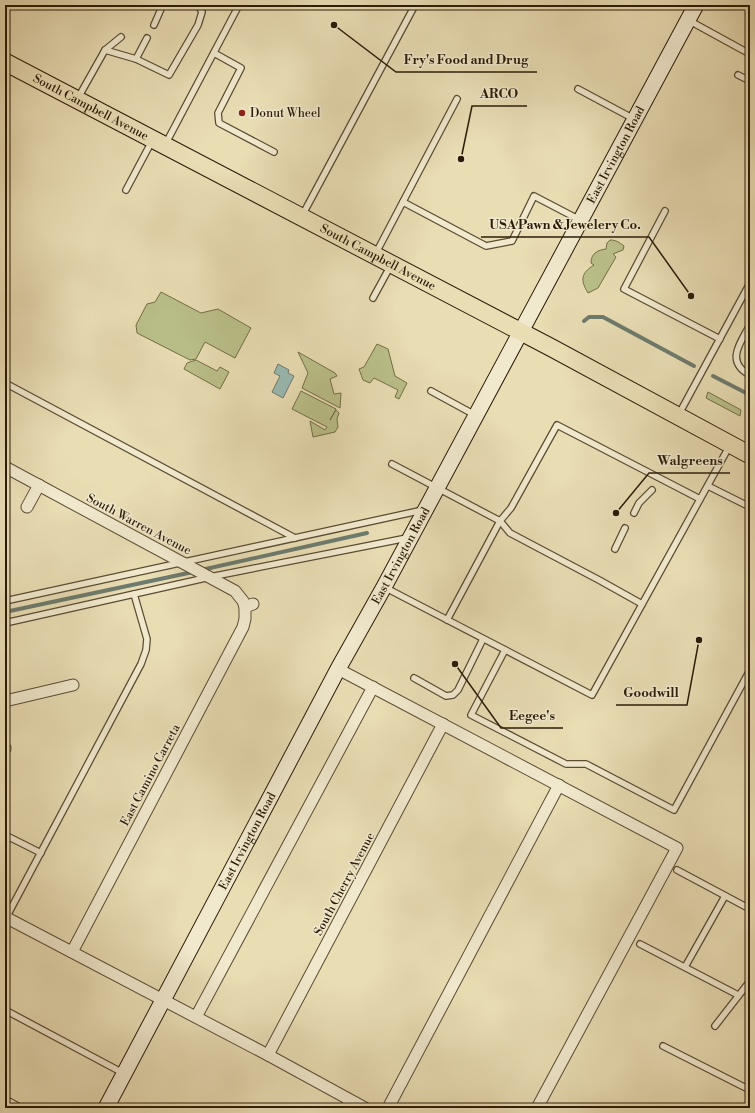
<svg xmlns="http://www.w3.org/2000/svg" width="755" height="1113" font-family="'Libre Bodoni',serif">
<style>
.green{fill:#bac08a;stroke:#726e48}
.water{fill:#99bbb3;stroke:#6d7b6e}
.lines{fill:none;stroke-linecap:round;stroke-linejoin:round}
.stream{stroke:#6d7b6e;stroke-width:4}
.lane-casing{stroke:#5a4c32;stroke-width:8}
.street-casing{stroke:#5a4c32;stroke-width:13}
.secondary-casing{stroke:#2b1b07;stroke-width:17}
.primary-casing{stroke:#2b1b07;stroke-width:19}
.lane{stroke:#f1e9ce;stroke-width:5.5}
.street{stroke:#f1e9ce;stroke-width:11}
.secondary{stroke:#f1e9ce;stroke-width:15}
.primary{stroke:#e9ddb4;stroke-width:17}
.poi-dot{fill:#8f2418;stroke:#f1e9ce;stroke-width:1.5}
.labels{text-anchor:middle;stroke-width:3;stroke-linejoin:round;paint-order:stroke}
.street-label{font-size:12px;fill:#2b1b07;stroke:#f1e9ce}
.poi-label{font-size:12px;fill:#2b1b07;stroke:#f1e9ce;text-anchor:start}
.leader{fill:none;stroke:#2b1b07;stroke-width:1.5}
.callout-dot{fill:#2b1b07;stroke:#f1e9ce;stroke-width:1.5}
.callout-label{font-size:13px;text-anchor:middle;font-weight:bold;fill:#2b1b07;stroke:#f1e9ce;stroke-width:3;stroke-linejoin:round;paint-order:stroke}
</style>
<rect width="100%" height="100%" fill="#e9ddb4"/>
<filter id="stains"><feTurbulence type="fractalNoise" baseFrequency=".005" numOctaves="4"/><feColorMatrix values="0 0 0 0 .2 0 0 0 0 .09 0 0 0 0 .02 0 0 0 .5 -.17"/></filter>
<radialGradient id="worn" r=".72"><stop offset=".6" stop-color="#630" stop-opacity="0"/><stop offset="1" stop-color="#630" stop-opacity=".3"/></radialGradient>
<g class="green">
<path d="M 610,240 C 616,240 619,242 624,246 L 623,250 L 613,254 L 616,257 L 598,288 L 588,293 C 580,280 581,273 594,265 L 591,263 C 591,253 598,250 606,249 L 607,243 Z"/>
<polygon points="161,292 201,313 218,309 251,328 235,358 205,342 196,359 190,360 137,333 136,325 147,304 155,302"/>
<polygon points="377,344 388,349 395,376 407,383 399,399 395,397 398,390 374,378 370,383 363,380 359,369 364,367"/>
<polygon points="298,352 335,373 337,376 330,379 334,394 341,393 340,408 302,388 308,373"/>
<polygon points="196,360 217,371 220,367 229,372 220,389 184,369 187,363"/>
<polygon points="301,391 336,409 330,420 336,410 339,413 337,419 338,427 335,432 313,437 310,421 325,430 327,427 292,409"/>
<polygon points="708,392 741,410 740,416 706,398"/>
</g>
<polygon class="water" points="278,364 289,370 288,373 294,376 283,398 272,392 280,376 274,373"/>
<g class="lines">
<g class="stream">
<polyline points="584,321 589,317 603,317 694,366"/>
<polyline points="713,376 750,395"/>
<polyline points="201,570 367,533"/>
<polyline points="5,612 193,572"/>
<polyline points="333,1108 334,1106"/>
</g>
<g class="lane-casing">
<g id="lane">
<polyline points="688,20 750,54"/>
<polyline points="154,25 161,9"/>
<polyline points="105,50 136,59 169,75 198,25 202,12 198,5"/>
<polyline points="214,53 241,68 218,113 219,123 274,152"/>
<polyline points="136,59 147,38"/>
<polyline points="738,75 750,81"/>
<polyline points="578,89 634,119"/>
<polyline points="78,98 105,50 121,37"/>
<polyline points="165,145 239,5"/>
<polyline points="126,190 152,141"/>
<polyline points="403,202 486,246 512,241 534,196 580,220"/>
<polyline points="665,211 624,289 720,339"/>
<polyline points="303,214 415,5"/>
<polyline points="376,253 457,99"/>
<polyline points="373,298 391,265"/>
<path d="M 750,325 C 740,343 725,362 750,375"/>
<polyline points="5,383 295,538"/>
<polyline points="431,391 475,415"/>
<polyline points="679,414 750,283"/>
<polyline points="392,464 500,521 510,533 599,580 642,604"/>
<polyline points="708,486 750,507"/>
<polyline points="634,513 639,503 652,490"/>
<polyline points="615,549 625,528"/>
<polyline points="384,587 592,695 730,445"/>
<polyline points="5,601 423,510"/>
<polyline points="447,620 500,521 511,508 557,425 700,499"/>
<polyline points="5,623 210,577 407,538"/>
<polyline points="505,650 471,715 566,764 586,764 674,810 750,670"/>
<polyline points="414,678 446,696 453,695 458,690 483,639"/>
<polyline points="5,835 41,853"/>
<polyline points="677,870 750,909"/>
<polyline points="6,918 141,664 146,650 147,639 134,594"/>
<polyline points="640,944 738,995"/>
<polyline points="685,967 725,896"/>
<polyline points="5,1010 123,1073"/>
<polyline points="715,1026 750,981"/>
<polyline points="663,1046 746,1088"/>
<polyline points="343,1108 348,1099"/>
</g>
</g>
<g class="street-casing">
<g id="street">
<polyline points="5,467 235,591 243,601 245,607 253,604"/>
<polyline points="27,507 39,485"/>
<polyline points="338,669 677,848 537,1108"/>
<polyline points="5,701 73,685"/>
<polyline points="5,748 5,749"/>
<polyline points="5,917 268,1055 365,1108"/>
<polyline points="72,952 243,627 245,619 245,607"/>
<polyline points="196,1017 373,687"/>
<polyline points="268,1055 443,724"/>
<polyline points="5,1102 16,1108"/>
<polyline points="388,1108 559,785"/>
</g>
</g>
<g class="secondary-casing">
<g id="secondary">
<path id="s1" d="M 106,1108 L 338,669 L 384,587 L 696,5"/>
</g>
</g>
<g class="primary-casing">
<g id="primary">
<path id="s2" d="M 5,62 L 552,348 L 750,455"/>
</g>
</g>
<use href="#lane" class="lane"/>
<use href="#street" class="street"/>
<use href="#secondary" class="secondary"/>
<use href="#primary" class="primary"/>
</g>
<circle class="poi-dot" cx="242" cy="113" r="4"/>
<g class="labels">
<g class="street-label">
<text dy="4" stroke="none"><textPath href="#s2" startOffset="97">South Campbell Avenue</textPath></text>
<text dy="4" stroke="none"><textPath href="#s1" startOffset="1081">East Irvington Road</textPath></text>
<text dy="4" stroke="none"><textPath href="#s2" startOffset="421">South Campbell Avenue</textPath></text>
<text transform="translate(139 524) rotate(28)" y="4">South Warren Avenue</text>
<text dy="4" stroke="none"><textPath href="#s1" startOffset="626">East Irvington Road</textPath></text>
<text transform="translate(150 775) rotate(-62)" y="4">East Camino Carreta</text>
<text dy="4" stroke="none"><textPath href="#s1" startOffset="302">East Irvington Road</textPath></text>
<text transform="translate(344 884) rotate(-62)" y="4">South Cherry Avenue</text>
</g>
<g class="poi-label">
<text x="250" y="117">Donut Wheel</text>
</g>
</g>
<path class="leader" d="M334 25L396 72H537M461 159L472 106H527M691 296L649 237H481M616 513L649 473H730M699 640L687 705H616M455 664L501 728H563"/>
<g class="callout-dot">
<circle cx="334" cy="25" r="4"/>
<circle cx="461" cy="159" r="4"/>
<circle cx="691" cy="296" r="4"/>
<circle cx="616" cy="513" r="4"/>
<circle cx="699" cy="640" r="4"/>
<circle cx="455" cy="664" r="4"/>
</g>
<g class="callout-label">
<text x="466" y="64">Fry's Food and Drug</text>
<text x="499" y="98">ARCO</text>
<text x="565" y="229">USA Pawn &amp; Jewelery Co.</text>
<text x="690" y="465">Walgreens</text>
<text x="651" y="697">Goodwill</text>
<text x="532" y="720">Eegee's</text>
</g>
<rect width="755" height="1113" fill="none" stroke="#e9ddb4" stroke-width="20"/>
<rect x="6" y="6" width="743" height="1101" fill="none" stroke="#2b1b07" stroke-width="2"/>
<rect x="10" y="10" width="735" height="1093" fill="none" stroke="#2b1b07"/>
<rect width="100%" height="100%" filter="url(#stains)"/>
<rect width="100%" height="100%" fill="url(#worn)"/>
</svg>
